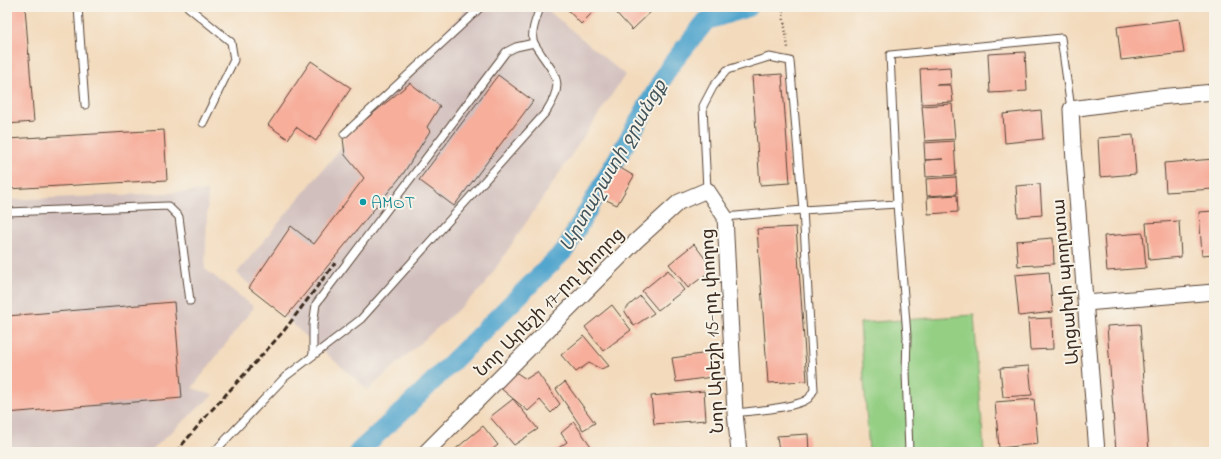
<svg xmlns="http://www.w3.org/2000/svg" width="1221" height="459" font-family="'Indie Flower','Noto Sans Armenian',sans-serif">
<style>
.industrial{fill:#d1bfbd}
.green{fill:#94cf84;stroke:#687c51}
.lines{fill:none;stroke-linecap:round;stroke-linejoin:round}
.canal{stroke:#53a6ce;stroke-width:19}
.building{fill:#f7ae9b}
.lane-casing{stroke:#574436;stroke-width:9}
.street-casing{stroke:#574436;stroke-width:17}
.path{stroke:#574436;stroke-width:2.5;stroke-dasharray:1 3;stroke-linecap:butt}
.lane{stroke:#fff;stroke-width:7}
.street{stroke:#fff;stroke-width:15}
.rail{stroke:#3b2a1e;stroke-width:3;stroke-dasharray:6 3;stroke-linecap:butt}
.culture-dot{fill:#0f9aa8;stroke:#f7f3e8;stroke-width:1.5}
.labels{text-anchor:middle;stroke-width:4;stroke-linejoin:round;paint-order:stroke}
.culture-label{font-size:18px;fill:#0d838f;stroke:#f7f3e8;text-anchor:start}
.street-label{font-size:18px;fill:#3b2a1e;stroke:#f7f3e8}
.water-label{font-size:19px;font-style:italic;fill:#43555c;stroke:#f7f3e8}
</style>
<rect width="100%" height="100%" fill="#f7f3e8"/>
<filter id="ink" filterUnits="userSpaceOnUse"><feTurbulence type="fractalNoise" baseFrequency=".025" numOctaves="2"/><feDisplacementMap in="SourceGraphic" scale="8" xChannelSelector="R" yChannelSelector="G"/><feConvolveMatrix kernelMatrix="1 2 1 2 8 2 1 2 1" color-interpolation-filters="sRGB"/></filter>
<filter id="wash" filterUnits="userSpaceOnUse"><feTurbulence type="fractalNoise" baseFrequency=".012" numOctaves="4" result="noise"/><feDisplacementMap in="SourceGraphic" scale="16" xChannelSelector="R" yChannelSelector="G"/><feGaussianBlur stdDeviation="0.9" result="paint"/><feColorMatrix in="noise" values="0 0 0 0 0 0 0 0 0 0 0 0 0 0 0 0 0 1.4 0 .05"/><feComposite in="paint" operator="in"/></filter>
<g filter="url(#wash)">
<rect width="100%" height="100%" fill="#f3dabc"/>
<g class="industrial">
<polygon points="468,7 544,7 625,75 483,287 368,390 299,330 237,273 355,131"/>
<polygon points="208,191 205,269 254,307 192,388 213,395 149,452 7,452 7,200"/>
</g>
<polygon class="green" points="974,315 984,452 869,452 860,323"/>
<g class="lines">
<polyline class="canal" points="358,452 410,404 565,250 670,66 706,21 749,7"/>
</g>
<g id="blocks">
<g class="building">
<polygon points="7,7 25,7 34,122 7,124"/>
<polygon points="565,7 592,7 595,10 581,24"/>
<polygon points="611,7 656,7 632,30"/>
<polygon points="1179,19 1184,53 1121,60 1117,27"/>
<polygon points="1025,52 1027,91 990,93 988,54"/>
<polygon points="311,61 351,88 316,141 296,127 288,139 268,125"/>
<polygon points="950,67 951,84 936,85 951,85 953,102 922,104 920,69"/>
<polygon points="782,74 790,183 760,185 752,76"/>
<polygon points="498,75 533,101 454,206 419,180"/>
<polygon points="410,83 440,106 427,127 430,131 403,174 286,317 249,288 291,226 314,244 364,178 345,155 343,138"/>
<polygon points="952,104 955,139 925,141 922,106"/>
<polygon points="1041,110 1043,139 1005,143 1003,114"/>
<polygon points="164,130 167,180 7,189 7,139"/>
<polygon points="1133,135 1136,174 1100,177 1098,138"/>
<polygon points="954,141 956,175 926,177 925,160 943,159 925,160 924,143"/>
<polygon points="1214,159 1214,189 1166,192 1164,163"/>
<polygon points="617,166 634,176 617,205 600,197"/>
<polygon points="956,177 957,194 927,196 926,179"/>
<polygon points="1040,184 1042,215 1018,217 1016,186"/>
<polygon points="957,195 958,212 928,214 927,197"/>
<polygon points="1214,211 1214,254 1202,255 1199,212"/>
<polygon points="1179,221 1181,257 1149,260 1146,223"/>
<polygon points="796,227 807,381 768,383 757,229"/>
<polygon points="1143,233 1146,268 1107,271 1104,236"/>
<polygon points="1053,238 1054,264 1018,266 1016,241"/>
<polygon points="694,244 713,269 688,288 669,264"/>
<polygon points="668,270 684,290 658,310 642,291"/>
<polygon points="1049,272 1053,312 1019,316 1015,275"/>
<polygon points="640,296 654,313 634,326 624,310"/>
<polygon points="174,302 182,398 7,413 7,316"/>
<polygon points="612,305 631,330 603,351 585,327"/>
<polygon points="1052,318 1053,349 1030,350 1028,319"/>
<polygon points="1140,324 1149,452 1116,452 1107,326"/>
<polygon points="584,336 609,366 601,369 589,363 576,372 561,355"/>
<polygon points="709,353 712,377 676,382 672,358"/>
<polygon points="1029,366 1032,395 1003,397 1000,368"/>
<polygon points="514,371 526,379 537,372 560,404 551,413 540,400 528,411 499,387"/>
<polygon points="565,382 595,423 583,430 556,389"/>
<polygon points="704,391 706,420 654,424 651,396"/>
<polygon points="513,399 538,429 514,445 490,417"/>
<polygon points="1034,399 1038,444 999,448 995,402"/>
<polygon points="574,422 595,452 553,452 567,442 561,433"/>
<polygon points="483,426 498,445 489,452 452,452"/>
<polygon points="808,434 809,452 779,452 777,436"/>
</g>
</g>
</g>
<g filter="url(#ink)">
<use href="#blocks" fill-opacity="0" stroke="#574436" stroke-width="1"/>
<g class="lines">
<g class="lane-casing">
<g id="lane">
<polyline points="78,7 85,105"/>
<polyline points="188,7 231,42 234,60 203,123"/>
<polyline points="344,134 481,7"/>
<path d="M 707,190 L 703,106 L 713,87 L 727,70 L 769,57 L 790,61 L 803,210 L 814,390 C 812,392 811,396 809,398 C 798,408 751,411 735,413"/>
<polyline points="897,204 907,336 906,372 909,452"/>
<polyline points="7,212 168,206 179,217 190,301"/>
<polyline points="725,217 803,210 897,204 890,55 1061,38 1071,109"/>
<polyline points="313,355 313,325 316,304 506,52 516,47 534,43"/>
<path d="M 214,452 L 285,377 L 361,319 L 546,112 C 563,85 559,79 541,54 C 539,50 534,45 533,40 C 531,29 537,18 540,7"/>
</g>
</g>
<g class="street-casing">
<g id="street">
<polyline points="1086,303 1214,292"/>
<polyline points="426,452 636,241 679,202 707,190 725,217 735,413 739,452"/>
<polyline points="1097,452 1073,147 1071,109 1159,97 1214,92"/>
</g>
</g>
<polyline class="path" points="782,7 788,48"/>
<use href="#lane" class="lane"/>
<use href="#street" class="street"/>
<polyline class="rail" points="176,452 209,413 283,332 335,263"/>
</g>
</g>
<circle class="culture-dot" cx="363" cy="202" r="4"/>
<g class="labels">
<g class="culture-label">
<text x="371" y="208">AMOT</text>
</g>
<g class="street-label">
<text transform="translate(1065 282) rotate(-95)" y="6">Արցախի պողոտա</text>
<text transform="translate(549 302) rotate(-45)" y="6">Նոր Արեշի 17-րդ փողոց</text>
<text transform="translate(712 331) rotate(-93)" y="6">Նոր Արեշի 15-րդ փողոց</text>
</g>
<g class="water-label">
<text transform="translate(612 165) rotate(-60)" y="7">Արտաշատի ջրանցք</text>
</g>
</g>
<rect width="1221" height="459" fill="none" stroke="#f7f3e8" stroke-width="24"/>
</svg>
